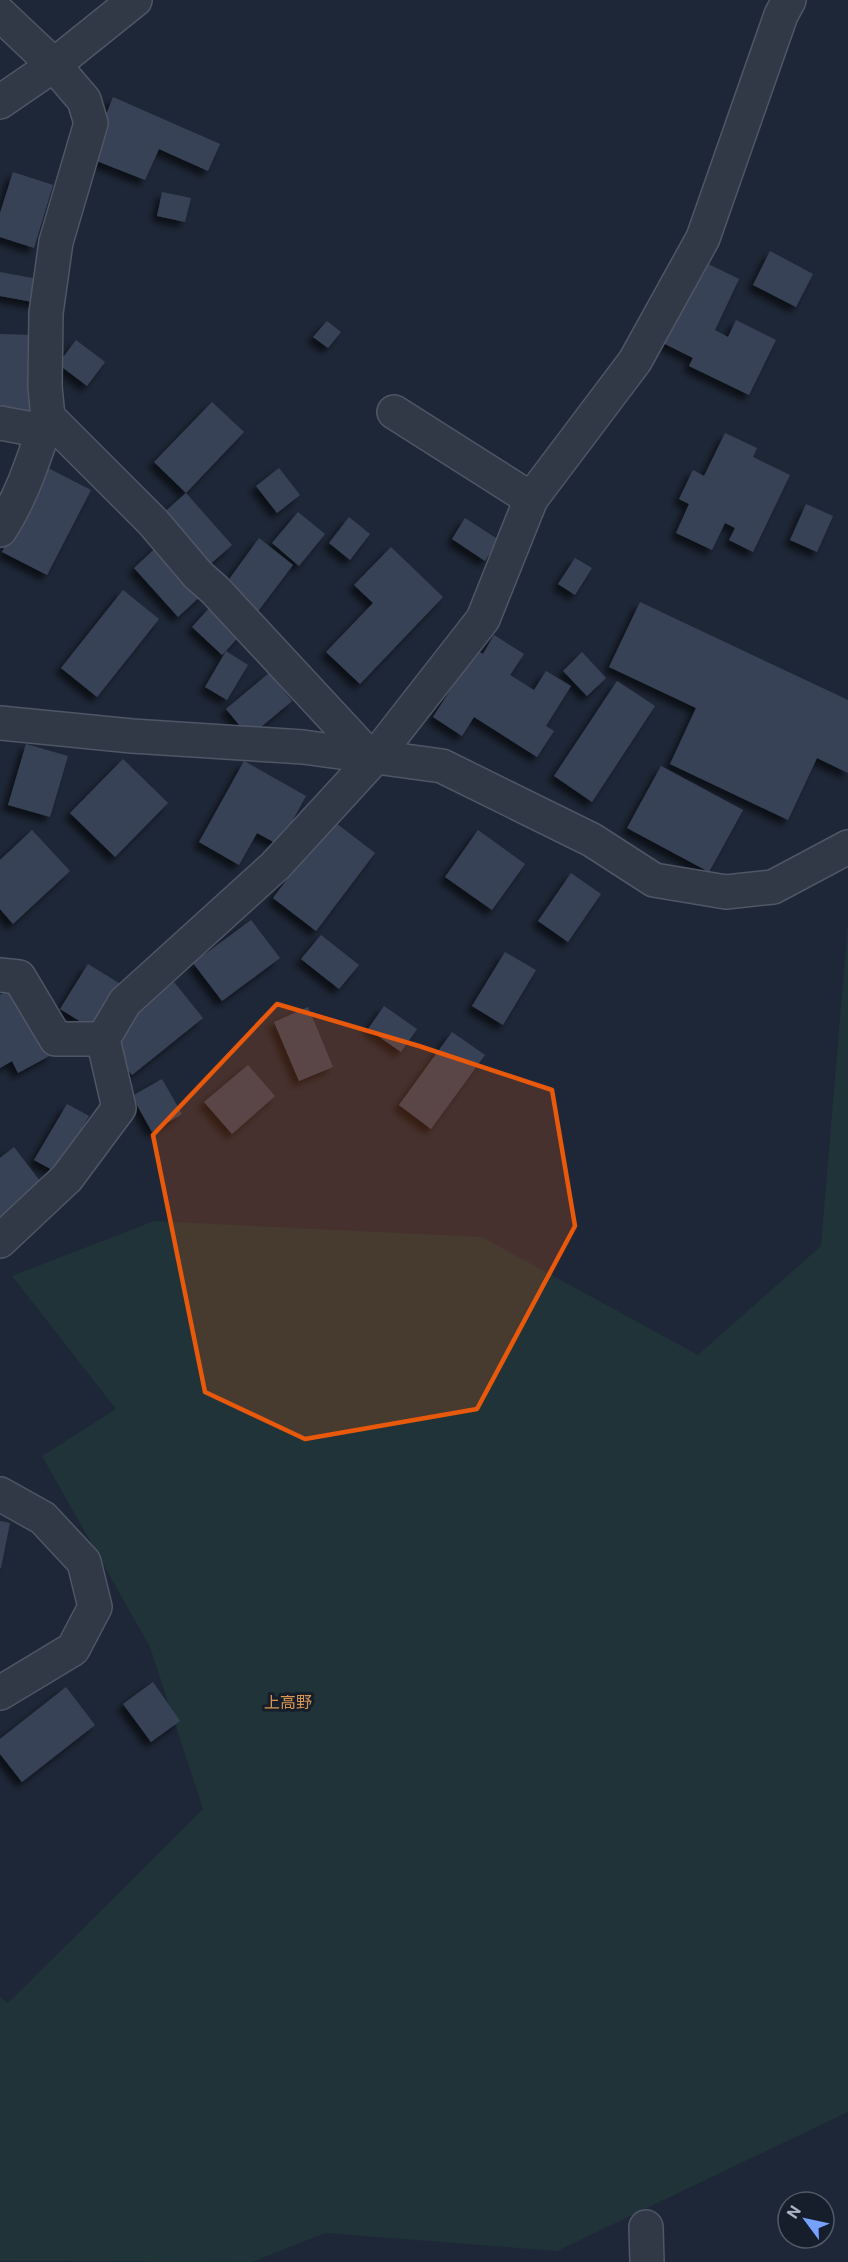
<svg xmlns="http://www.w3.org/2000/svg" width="848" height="2262" font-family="Roboto,'Noto Sans JP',sans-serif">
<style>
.green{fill:#203338}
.building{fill:#394357;filter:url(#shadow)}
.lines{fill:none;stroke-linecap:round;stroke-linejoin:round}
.minor-casing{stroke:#4f5666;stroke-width:36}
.minor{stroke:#313947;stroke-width:33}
.marked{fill:#e8590c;fill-opacity:0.2;stroke:#e8590c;stroke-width:4.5;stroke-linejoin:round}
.labels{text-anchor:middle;stroke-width:6;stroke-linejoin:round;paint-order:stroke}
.neighbourhood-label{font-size:16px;fill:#d99651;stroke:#171e2b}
</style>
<defs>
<filter id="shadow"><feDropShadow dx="-5.5" dy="5.5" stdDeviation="3" flood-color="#0009"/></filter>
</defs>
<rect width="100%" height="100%" fill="#1e2737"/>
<polygon class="green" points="848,923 848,2112 557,2251 325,2233 252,2262 0,2261 0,1997 8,2003 203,1809 150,1647 42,1456 116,1409 12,1276 154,1221 482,1237 698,1355 821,1246"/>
<g class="building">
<polygon points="113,97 220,144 208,171 159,149 145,180 89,158"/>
<polygon points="13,172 53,185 34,248 0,237 0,213"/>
<polygon points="162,192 191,198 185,222 157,216"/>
<polygon points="770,251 813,274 796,307 753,285"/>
<polygon points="698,259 739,279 715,330 728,337 736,320 776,340 749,395 689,366 693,358 659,341"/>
<polygon points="0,272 43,280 38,303 0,296"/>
<polygon points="327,321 341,332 328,348 313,337"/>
<polygon points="0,334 34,335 31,416 0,415"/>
<polygon points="76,340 105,362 87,386 58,364"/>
<polygon points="212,402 244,432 186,493 154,462"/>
<polygon points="725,433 757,448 753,457 790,475 753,552 729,540 735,528 725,523 712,550 676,533 689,504 679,499 693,470 704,476"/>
<polygon points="46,467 91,490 47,575 2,552"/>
<polygon points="279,468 300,495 277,513 256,486"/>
<polygon points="186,493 232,545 198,575 153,522"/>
<polygon points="806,504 833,516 817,552 790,540"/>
<polygon points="298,512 325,534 299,566 272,543"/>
<polygon points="349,517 370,534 350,560 329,543"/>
<polygon points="465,518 499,540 485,561 452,539"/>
<polygon points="259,538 293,565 256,614 222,589"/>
<polygon points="161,543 205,592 178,617 134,568"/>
<polygon points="391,547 443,597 360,684 326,652 373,603 354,585"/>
<polygon points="575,558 592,568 575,595 558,584"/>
<polygon points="123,590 159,619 97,697 61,668"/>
<polygon points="640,602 848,700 848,773 817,758 788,820 670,764 696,708 609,667"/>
<polygon points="211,606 241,634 226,651 248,665 227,700 205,687 226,651 222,655 192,627"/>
<polygon points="494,635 524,654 510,675 534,690 546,671 571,686 546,726 554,731 537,757 474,717 462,736 433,717 476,650 483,654"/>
<polygon points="582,652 606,678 587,696 563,671"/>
<polygon points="269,673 292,701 249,737 226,709"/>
<polygon points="617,681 655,706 592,802 554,776"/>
<polygon points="26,744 68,756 50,817 8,805"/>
<polygon points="123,759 168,803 115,857 70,813"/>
<polygon points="244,761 306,796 279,845 257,833 239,865 199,842"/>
<polygon points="661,766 743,810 709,872 627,828"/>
<polygon points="332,820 375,853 316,931 273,898"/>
<polygon points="32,830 70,871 13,924 0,909 0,860"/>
<polygon points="478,830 525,864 492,910 445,877"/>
<polygon points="571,873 601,894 568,942 538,921"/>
<polygon points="251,920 280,958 222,1001 193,963"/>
<polygon points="321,935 359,965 339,989 301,959"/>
<polygon points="505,952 536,970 503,1025 472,1006"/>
<polygon points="88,964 122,985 94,1030 60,1009"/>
<polygon points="174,982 203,1018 132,1075 103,1039"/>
<polygon points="16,986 53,1054 18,1073 12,1061 0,1068 0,995"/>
<polygon points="384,1006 417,1029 401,1052 368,1029"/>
<polygon points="308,1007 333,1067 299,1081 274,1022"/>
<polygon points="452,1032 485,1055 431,1129 399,1105"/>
<polygon points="248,1065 275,1096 232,1134 204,1102"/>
<polygon points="162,1079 182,1114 152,1132 132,1096"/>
<polygon points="67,1104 89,1116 56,1172 34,1160"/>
<polygon points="14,1147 46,1189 0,1226 0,1158"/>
<polygon points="0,1521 10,1523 1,1568 0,1568"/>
<polygon points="153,1682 180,1721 151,1742 123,1704"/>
<polygon points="66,1687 95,1725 22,1782 0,1754 0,1739"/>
</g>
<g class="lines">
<g class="minor-casing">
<g id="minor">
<polyline points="0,14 54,65 84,100 91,123 56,242 46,313 45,387 48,417 153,522 198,575 215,590 369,756"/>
<polyline points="0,102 54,65 135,0"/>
<polyline points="394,412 531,499"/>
<polyline points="0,423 43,431"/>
<path d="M 0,530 C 22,497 35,455 48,417"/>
<polyline points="0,723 132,736 303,747 442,766 592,840 654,880 726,892 773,887 848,847"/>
<polyline points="0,975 19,977 56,1039 103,1039"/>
<polyline points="0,1241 67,1178 119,1108 103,1039 125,1002 275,866 376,756 483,619 531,499 635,361 703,238 781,15 789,0"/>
<polyline points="0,1494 43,1518 84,1562 95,1607 73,1649 0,1693"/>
<polyline points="646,2227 647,2262"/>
</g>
</g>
<use href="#minor" class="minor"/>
</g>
<path class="marked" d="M 277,1004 L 419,1046 L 552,1090 L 575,1226 L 477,1409 L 305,1439 L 205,1392 L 153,1135 Z"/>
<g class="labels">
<g class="neighbourhood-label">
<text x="288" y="1708">上高野</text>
</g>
</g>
<g transform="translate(806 2220) rotate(303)"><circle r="28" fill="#171e2b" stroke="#525a69" stroke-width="1.5"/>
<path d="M0-4.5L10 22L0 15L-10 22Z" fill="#76a1fe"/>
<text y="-9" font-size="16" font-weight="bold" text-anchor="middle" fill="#abb3c5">N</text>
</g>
</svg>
